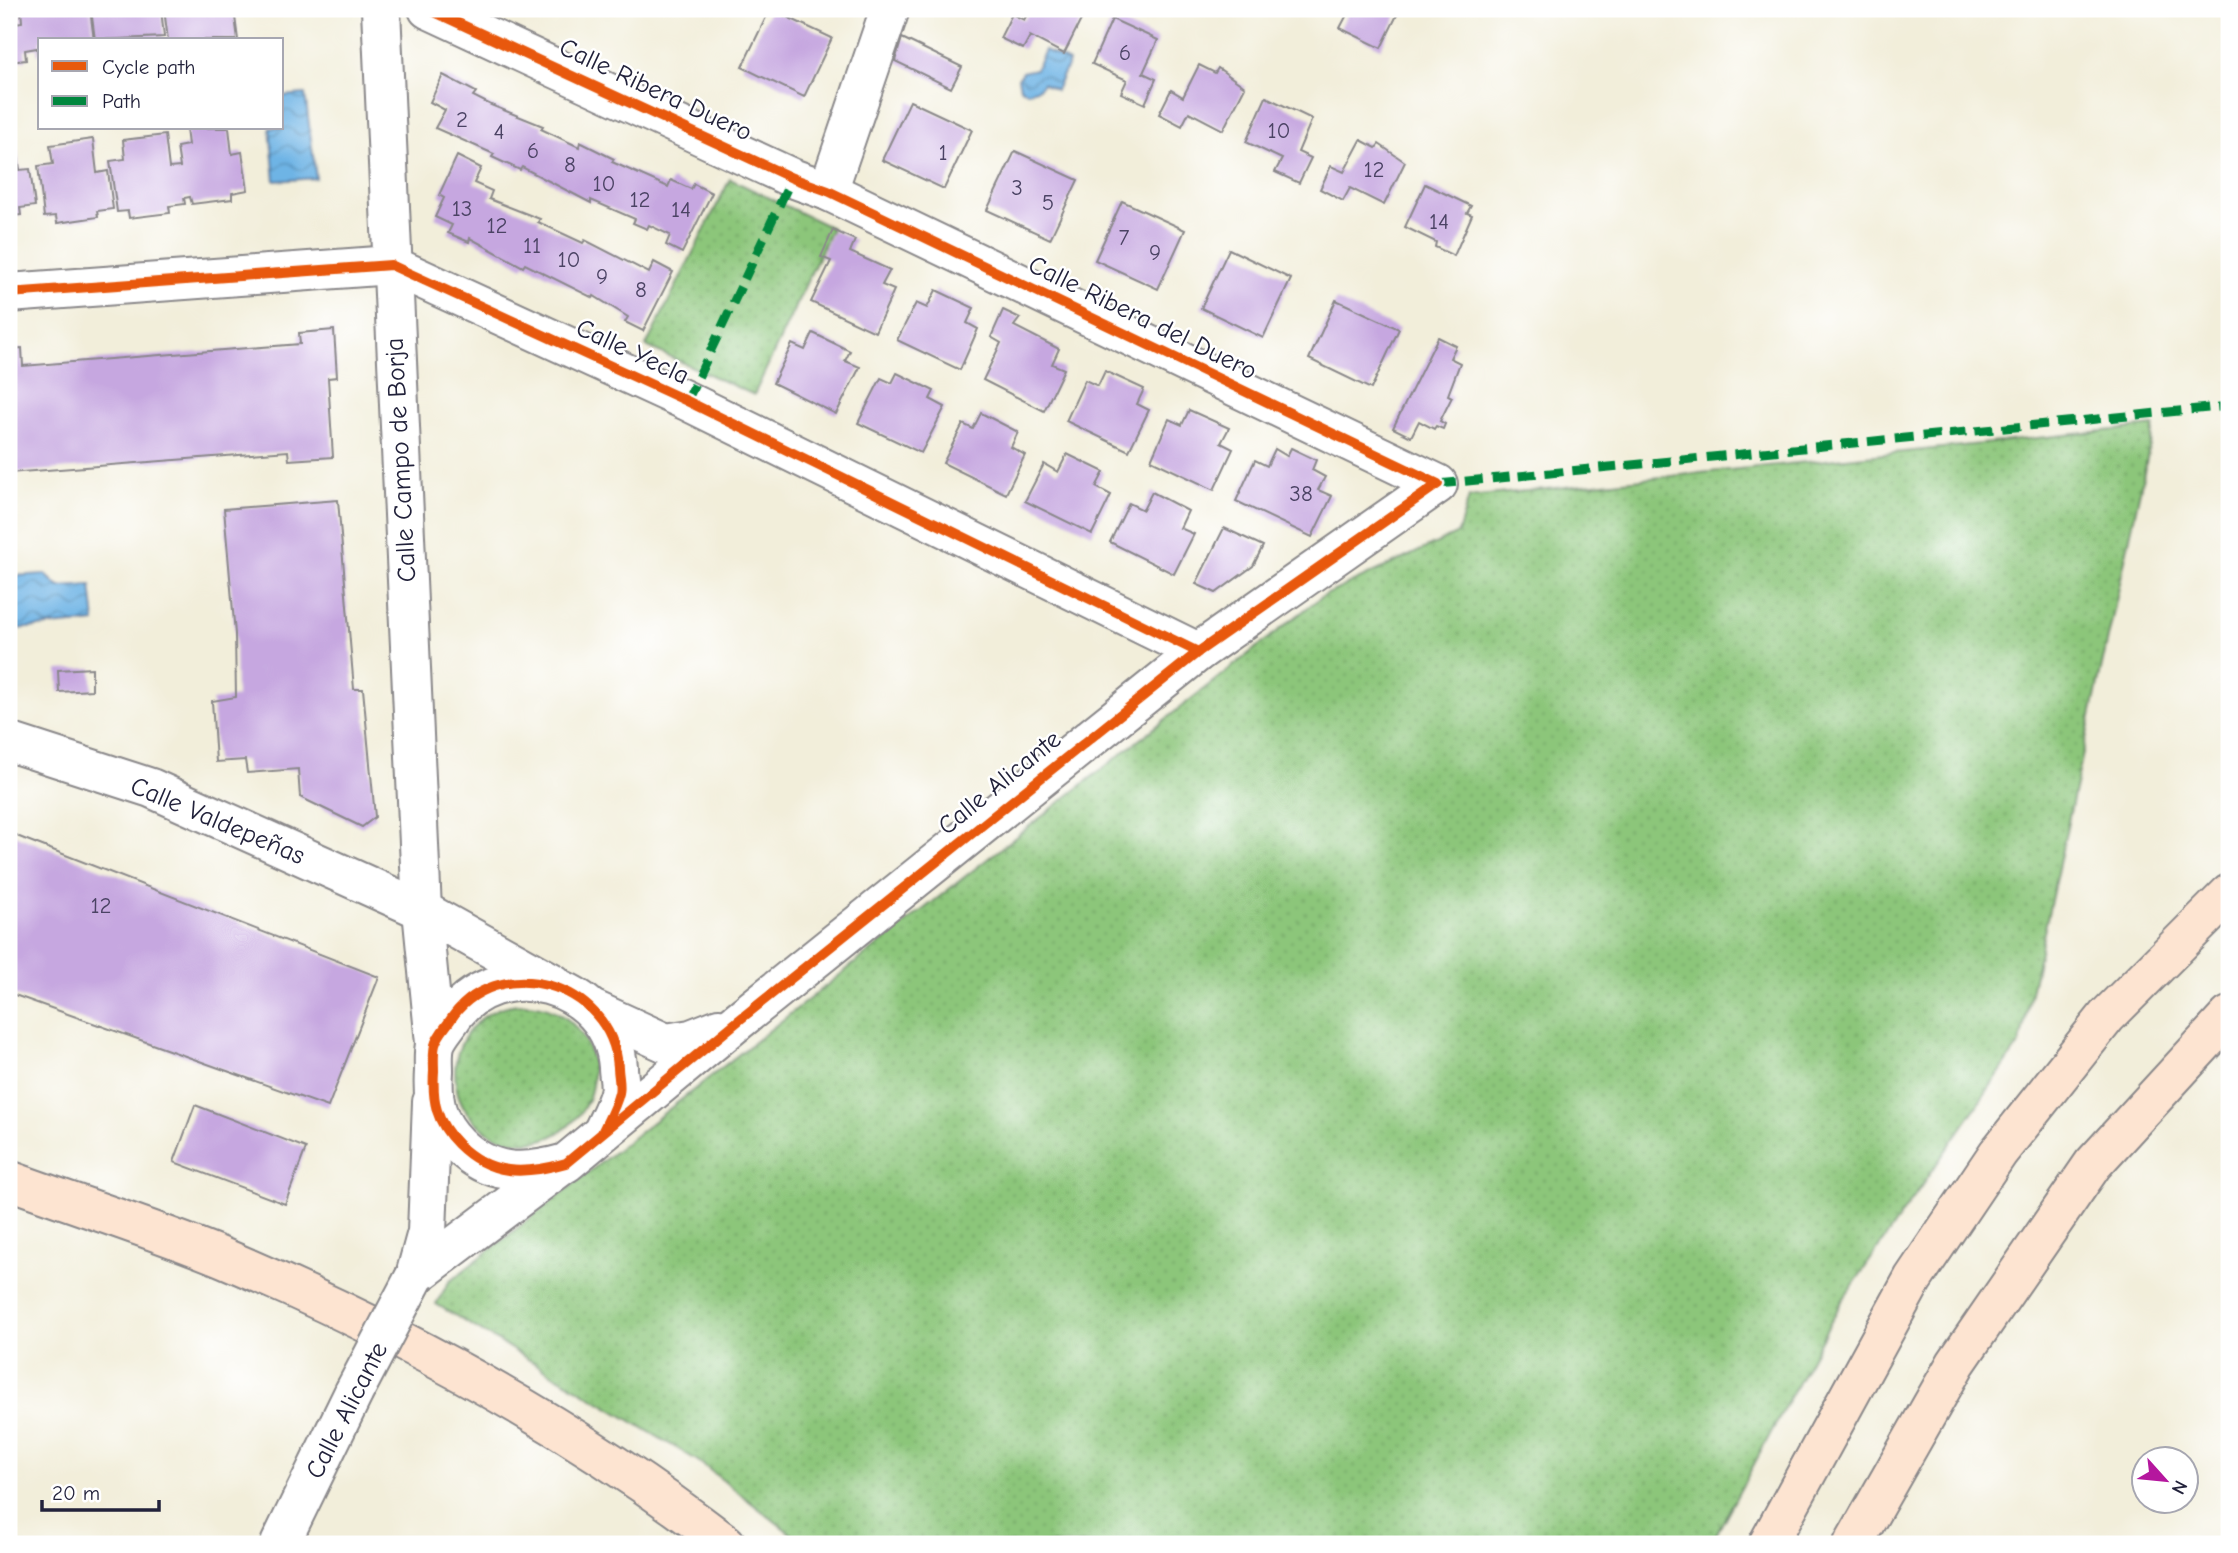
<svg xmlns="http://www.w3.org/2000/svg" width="2238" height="1553" font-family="'Comic Neue',sans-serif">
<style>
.green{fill:url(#green-dots);stroke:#57745a;stroke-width:2}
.water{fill:url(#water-waves);stroke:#486b90;stroke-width:2}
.building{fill:#c6a7e0}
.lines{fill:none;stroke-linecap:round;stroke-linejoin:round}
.minor-casing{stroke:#8a888a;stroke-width:42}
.secondary-casing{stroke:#8a888a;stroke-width:42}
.minor{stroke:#fff;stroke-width:38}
.secondary{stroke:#fde4d1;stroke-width:38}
.minor-bridge-casing{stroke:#8a888a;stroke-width:42;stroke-linecap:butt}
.minor-bridge{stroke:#fff;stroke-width:38}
.quiet{stroke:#00873e;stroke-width:9;stroke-dasharray:18 9;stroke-linecap:butt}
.cycleway-casing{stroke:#fff;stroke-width:15}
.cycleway{stroke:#e8590c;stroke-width:10}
.labels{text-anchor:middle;stroke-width:5;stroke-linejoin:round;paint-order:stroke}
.number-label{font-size:23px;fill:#4b4364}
.street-label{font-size:26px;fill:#22223b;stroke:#fff}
</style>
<defs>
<pattern id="green-dots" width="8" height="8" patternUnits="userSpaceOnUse" patternTransform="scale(1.75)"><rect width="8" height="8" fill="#8cc67a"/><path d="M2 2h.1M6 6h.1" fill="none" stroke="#78aa6a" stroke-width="1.8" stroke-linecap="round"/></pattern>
<pattern id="water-waves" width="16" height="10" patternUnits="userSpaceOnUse" patternTransform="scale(1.75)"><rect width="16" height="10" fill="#6eb4e5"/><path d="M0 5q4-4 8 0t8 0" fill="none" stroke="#5a92bb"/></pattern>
</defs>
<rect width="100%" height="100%" fill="#fff"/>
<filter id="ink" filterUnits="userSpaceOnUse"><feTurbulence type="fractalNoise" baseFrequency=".0143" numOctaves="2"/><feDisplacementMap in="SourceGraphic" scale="14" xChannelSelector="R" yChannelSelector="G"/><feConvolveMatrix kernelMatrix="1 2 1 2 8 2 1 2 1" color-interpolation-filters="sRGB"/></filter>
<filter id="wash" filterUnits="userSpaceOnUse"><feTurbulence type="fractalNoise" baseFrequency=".00686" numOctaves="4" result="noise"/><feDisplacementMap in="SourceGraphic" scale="28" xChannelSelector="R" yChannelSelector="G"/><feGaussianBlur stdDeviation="1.57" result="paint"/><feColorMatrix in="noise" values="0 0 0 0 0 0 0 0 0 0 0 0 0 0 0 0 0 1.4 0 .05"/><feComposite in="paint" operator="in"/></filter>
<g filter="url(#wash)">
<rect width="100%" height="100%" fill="#f2eeda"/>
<g class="green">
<polygon points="730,179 832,228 754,395 646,346"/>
<polygon points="2154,426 2020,1043 1842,1301 1711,1544 804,1544 698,1461 436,1304 449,1282 1321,597 1458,533 1469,497"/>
<circle cx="524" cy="1073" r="69"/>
</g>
<g class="water">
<polygon points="1045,50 1069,62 1056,90 1043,83 1039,88 1028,92 1020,87 1018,78 1022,72 1036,69"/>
<polygon points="305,94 316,178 275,181 270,128 282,128 282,96"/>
<polygon points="45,574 59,587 91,585 95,622 15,629 14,576"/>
</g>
<g id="blocks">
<g class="building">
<polygon points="21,9 90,9 94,40 40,40 40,55 38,55 37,48 25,50 26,60 9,62 9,24 22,22"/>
<polygon points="91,9 161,9 164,37 95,40"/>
<polygon points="164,9 234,9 238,40 168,40"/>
<polygon points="770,9 832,38 804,97 742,67"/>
<polygon points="1030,9 1086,10 1064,54 1030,36 1023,49 1000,38 1012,14 1024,20"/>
<polygon points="1350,9 1400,9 1381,48 1340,28"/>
<polygon points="1112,19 1158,40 1143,73 1156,79 1145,104 1121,93 1127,80 1092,64"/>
<polygon points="902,38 962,67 951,88 895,61"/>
<polygon points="1199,65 1215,73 1218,68 1245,87 1223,130 1189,112 1182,126 1159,114 1171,90 1183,97"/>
<polygon points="443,75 476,92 473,96 491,105 543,126 541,129 579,147 580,142 614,159 612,162 668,187 671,180 691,189 694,184 712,193 682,253 666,245 670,235 649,225 647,229 633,223 635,219 591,200 591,203 522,167 520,170 492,157 494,154 435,128 445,110 430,102"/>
<polygon points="1266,97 1312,119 1298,152 1311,158 1299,183 1275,172 1282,159 1246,142"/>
<polygon points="910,101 972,130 944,189 882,160"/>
<polygon points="186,128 229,128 232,154 242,152 248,190 232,193 232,199 192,204 190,197 184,198 185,204 169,206 170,213 129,218 128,211 117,212 110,161 125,159 123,140 165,135 169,168 180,167 177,147 188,145"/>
<polygon points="15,136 20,170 30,169 35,206 20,208 21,215 9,216 9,137"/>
<polygon points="93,139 97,173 108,171 113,209 97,211 98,217 57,223 56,216 44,217 38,166 53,164 50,145"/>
<polygon points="1361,140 1376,148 1379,144 1405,162 1384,205 1350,188 1343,201 1320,189 1331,166 1344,172"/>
<polygon points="1015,151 1078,180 1050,239 987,210"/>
<polygon points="457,156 481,168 474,183 492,191 489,199 540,219 538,222 583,243 585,240 649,273 654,262 673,272 643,331 625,322 628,317 594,296 593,298 525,264 523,267 470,238 469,242 448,233 452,225 435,217 444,198 439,195"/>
<polygon points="1425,184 1471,206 1467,213 1472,215 1454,256 1435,247 1436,242 1405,227"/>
<polygon points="1122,201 1185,230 1158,289 1095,260"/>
<polygon points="833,230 855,240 850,252 890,270 882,285 894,290 875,332 811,302 831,261 821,257"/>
<polygon points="1229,249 1291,279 1263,338 1201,308"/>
<polygon points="936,290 974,308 967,323 978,329 960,370 897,340 916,303 927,308"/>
<polygon points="1336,300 1399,329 1371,389 1309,359"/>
<polygon points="1003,310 1020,318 1014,326 1059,349 1052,364 1064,369 1044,411 983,380 1001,343 991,337"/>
<polygon points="334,330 337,377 328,378 333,457 289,460 288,451 9,473 9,349 22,348 23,366 300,344 299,333"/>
<polygon points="813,333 850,351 845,361 860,367 836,414 773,383 792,344 805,350"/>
<polygon points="1438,337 1456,346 1450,358 1460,363 1448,395 1452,397 1440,421 1445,424 1443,429 1436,426 1434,429 1419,421 1411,437 1393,428"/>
<polygon points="1105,371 1144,389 1137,404 1149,410 1129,451 1066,421 1085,380 1098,386"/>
<polygon points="897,373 934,391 930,399 945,407 921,453 858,423 881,378 892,383"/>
<polygon points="1189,410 1229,428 1221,443 1233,449 1214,490 1151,460 1169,419 1182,425"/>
<polygon points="981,413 1018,432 1011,447 1025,455 1006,494 943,463 963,424 973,429"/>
<polygon points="1291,448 1316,460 1312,470 1325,477 1318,490 1332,496 1312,537 1236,501 1255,460 1267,466 1275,449 1287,456"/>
<polygon points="1067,454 1104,472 1096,487 1111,495 1092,534 1025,501 1044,464 1058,472"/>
<polygon points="1152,492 1188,511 1180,528 1194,534 1174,574 1110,542 1129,503 1143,510"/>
<polygon points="338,500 354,689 363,689 375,817 362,827 300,797 298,769 247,773 245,760 216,762 212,701 236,697 235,634 224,509"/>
<polygon points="1224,528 1263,546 1253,566 1216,593 1196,584"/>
<polygon points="92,668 92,690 59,692 58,670"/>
<polygon points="9,833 379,977 328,1107 9,993"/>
<polygon points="195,1105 306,1148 285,1204 174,1162"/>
</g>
</g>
</g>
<g filter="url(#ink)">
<use href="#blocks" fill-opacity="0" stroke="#8a888a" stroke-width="2"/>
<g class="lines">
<g class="minor-casing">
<g id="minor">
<polyline points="381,9 422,910 435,1043"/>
<path d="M 428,9 L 792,178 L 828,191 L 1438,484 L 1198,652 L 738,1021 L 566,1163 C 524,1175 490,1176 458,1144 C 436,1122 432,1101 434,1071 C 434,1063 433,1053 435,1045 C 437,1037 444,1029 449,1022 C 495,949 612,982 618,1067 C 618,1075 621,1085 619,1093 C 616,1106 608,1120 602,1133"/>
<polyline points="828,191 890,9"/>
<polyline points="9,293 391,265 687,401 1198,652"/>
<polyline points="9,742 151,788 422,910 553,983"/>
<polyline points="594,1010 666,1043 691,1039 719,1028"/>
<polyline points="415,1276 561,1166"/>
<polyline points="415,1276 427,1232 432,1102"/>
<polyline points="280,1544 354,1392"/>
</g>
</g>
<g class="secondary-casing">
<g id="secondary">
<path d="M 9,1180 C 80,1206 154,1229 224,1258 C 401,1333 574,1427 726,1544"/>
<polyline points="1768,1544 1913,1279 1998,1153 2107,1016 2229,894"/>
<polyline points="1853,1544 1956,1363 2093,1164 2229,1016"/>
</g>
</g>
<use href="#minor" class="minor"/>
<use href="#secondary" class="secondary"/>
<g class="minor-bridge-casing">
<polyline id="minor-bridge" points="354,1392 415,1276"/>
</g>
<use href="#minor-bridge" class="minor-bridge"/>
<g class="quiet">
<polyline points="687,401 792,178"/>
<polyline points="1438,484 2229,406"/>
</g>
<g class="cycleway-casing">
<g id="cycleway">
<path d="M 428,9 L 792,178 L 828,191 L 1438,484 L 1198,652 L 738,1021 L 566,1163 C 524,1175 490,1176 458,1144 C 436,1122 432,1101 434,1071 C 434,1063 433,1053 435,1045 C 437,1037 444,1029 449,1022 C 495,949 612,982 618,1067 C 618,1075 621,1085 619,1093 C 616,1106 608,1120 602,1133"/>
<polyline points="9,293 391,265 687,401 1198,652"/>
</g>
</g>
<use href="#cycleway" class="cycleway"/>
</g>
</g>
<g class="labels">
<g class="number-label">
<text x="1125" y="60">6</text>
<text x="462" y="127">2</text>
<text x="1279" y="138">10</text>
<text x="499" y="139">4</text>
<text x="533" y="158">6</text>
<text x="943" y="160">1</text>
<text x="570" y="172">8</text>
<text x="1374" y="177">12</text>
<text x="604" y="191">10</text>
<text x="1017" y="195">3</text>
<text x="640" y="207">12</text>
<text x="1048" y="210">5</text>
<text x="462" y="216">13</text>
<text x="681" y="217">14</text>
<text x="1439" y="229">14</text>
<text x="497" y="233">12</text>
<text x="1124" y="245">7</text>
<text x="532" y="253">11</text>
<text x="1155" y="260">9</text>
<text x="569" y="267">10</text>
<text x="602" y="284">9</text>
<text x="641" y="297">8</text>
<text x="1301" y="501">38</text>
<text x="101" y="913">12</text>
</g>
<g class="street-label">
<text transform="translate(656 89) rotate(25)" y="9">Calle Ribera Duero</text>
<text transform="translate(1143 317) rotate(26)" y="9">Calle Ribera del Duero</text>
<text transform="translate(633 351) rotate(25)" y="9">Calle Yecla</text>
<text transform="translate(400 460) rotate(-93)" y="9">Calle Campo de Borja</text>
<text transform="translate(999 782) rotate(-39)" y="9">Calle Alicante</text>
<text transform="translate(218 820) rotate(23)" y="9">Calle Valdepeñas</text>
<text transform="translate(346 1410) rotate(-63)" y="9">Calle Alicante</text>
</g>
</g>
<rect width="2238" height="1553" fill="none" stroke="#fff" stroke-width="35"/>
<rect x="38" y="38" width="245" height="91" fill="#ffffff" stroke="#a7a7b1" stroke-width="2"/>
<rect x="52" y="61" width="35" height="10" fill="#e8590c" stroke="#a7a7b1" stroke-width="2"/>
<text x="102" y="74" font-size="21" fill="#22223b">Cycle path</text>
<rect x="52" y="96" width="35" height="10" fill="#00873e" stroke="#a7a7b1" stroke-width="2"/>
<text x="102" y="108" font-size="21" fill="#22223b">Path</text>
<g transform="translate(2165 1480) rotate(117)"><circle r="33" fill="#ffffff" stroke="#a7a7b1" stroke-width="2"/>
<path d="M0-5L12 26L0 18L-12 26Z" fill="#b5179e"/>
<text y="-10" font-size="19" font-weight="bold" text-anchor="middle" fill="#22223b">N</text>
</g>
<path d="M42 1500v10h117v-10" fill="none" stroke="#22223b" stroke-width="3.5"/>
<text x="52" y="1500" font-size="21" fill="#22223b" stroke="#ffffff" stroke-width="5" paint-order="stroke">20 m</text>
</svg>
